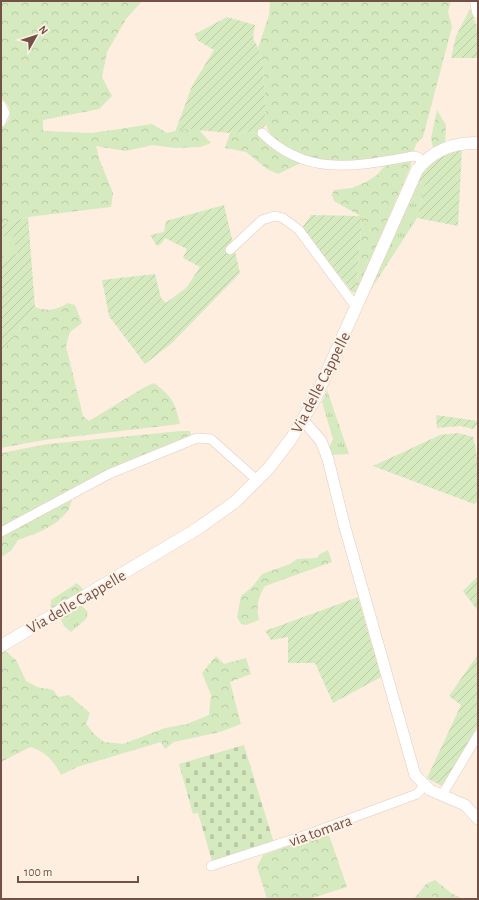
<svg xmlns="http://www.w3.org/2000/svg" width="479" height="900" font-family="'Alegreya Sans',sans-serif">
<style>
.grass{fill:url(#grass-tufts)}
.forest{fill:url(#forest-crowns)}
.cemetery{fill:url(#cemetery-stones)}
.garden{fill:url(#garden-furrows)}
.pitch{fill:#d6eabf}
.lines{fill:none;stroke-linecap:round;stroke-linejoin:round}
.minor-casing{stroke:#e3cbbf;stroke-width:10}
.tertiary-casing{stroke:#e3cbbf;stroke-width:12}
.secondary-casing{stroke:#e8cbbc;stroke-width:13}
.minor{stroke:#fff;stroke-width:9}
.tertiary{stroke:#fff;stroke-width:11}
.secondary{stroke:#fff;stroke-width:12}
.labels{text-anchor:middle;stroke-width:4;stroke-linejoin:round;paint-order:stroke}
.street-label{font-size:16px;fill:#745147;stroke:#fff2e7}
</style>
<defs>
<pattern id="grass-tufts" width="24" height="20" patternUnits="userSpaceOnUse"><rect width="24" height="20" fill="#d6eabf"/><path d="M3 7l-1-3M5 7V3M7 7l1-3M15 17l-1-3M17 17v-4M19 17l1-3" fill="none" stroke="#bbcaa6"/></pattern>
<pattern id="forest-crowns" width="20" height="18" patternUnits="userSpaceOnUse"><rect width="20" height="18" fill="#d6eabf"/><path d="M2 6a3 3 0 1 1 6 0M12 15a3 3 0 1 1 6 0" fill="none" stroke="#bbcaa6"/></pattern>
<pattern id="cemetery-stones" width="16" height="16" patternUnits="userSpaceOnUse"><rect width="16" height="16" fill="#d6eabf"/><path d="M2 7V4a2 2 0 0 1 4 0v3zM10 15v-3a2 2 0 0 1 4 0v3z" fill="#bbcaa6"/></pattern>
<pattern id="garden-furrows" width="10" height="10" patternUnits="userSpaceOnUse"><rect width="10" height="10" fill="#d6eabf"/><path d="M-1 1l2-2M0 10L10 0M9 11l2-2" fill="none" stroke="#bbcaa6"/></pattern>
</defs>
<rect width="100%" height="100%" fill="#fdeee0"/>
<g class="grass">
<polygon points="417,182 425,186 417,218 370,291"/>
<polygon points="327,390 349,454 332,455 329,448 333,439 322,402"/>
<polygon points="80,604 88,612 86,619 71,632 64,626 59,616"/>
</g>
<g class="forest">
<path d="M 1,1 L 142,1 L 126,19 L 107,52 L 102,77 L 112,96 L 99,109 L 43,120 L 43,131 L 92,133 L 152,124 L 167,133 L 185,129 L 199,130 L 211,143 L 200,147 L 175,148 L 153,145 L 125,151 L 96,146 L 100,161 L 113,193 L 111,207 L 28,217 L 1,225 L 1,128 C 13,120 13,107 1,98 Z"/>
<path d="M 270,1 L 451,1 L 448,12 L 452,27 L 423,137 L 416,144 L 413,154 C 396,157 378,162 361,163 C 332,165 274,158 266,124 L 263,65 L 258,48 L 269,15 Z"/>
<polygon points="437,110 446,125 445,142 433,148 431,138"/>
<path d="M 259,132 C 270,150 284,157 303,162 L 278,174 L 267,169 L 246,152 L 225,148 L 230,133 Z"/>
<polygon points="412,158 410,168 356,293 362,217 334,201 332,195 334,190 352,188 366,182 377,175 387,163"/>
<path d="M 68,303 L 75,305 L 82,323 L 70,332 L 66,346 L 83,416 L 89,421 L 143,388 L 154,383 C 172,396 175,403 180,424 L 44,440 L 1,448 L 1,353 L 35,307 C 48,312 56,310 68,303 Z"/>
<polygon points="181,431 190,431 191,435 130,460 83,483 1,528 1,453 48,444"/>
<polygon points="72,500 68,511 57,522 42,531 18,540 11,551 1,557 1,535"/>
<path d="M 328,550 L 332,562 L 265,586 C 258,597 256,607 259,620 L 246,625 L 241,624 L 237,617 L 241,596 L 253,586 L 262,574 L 290,564 L 297,559 L 317,558 L 320,554 Z"/>
<polygon points="77,583 84,590 50,610 51,600"/>
<path d="M 3,649 L 16,660 L 26,681 L 37,687 L 53,690 L 58,697 L 69,695 L 90,713 L 86,724 L 95,735 L 104,742 L 123,744 L 165,728 L 187,724 L 209,715 L 211,695 L 202,673 L 216,656 L 224,664 L 246,658 L 251,674 L 230,682 L 241,724 L 220,732 L 174,742 L 165,749 L 161,742 L 77,767 L 61,775 C 54,761 45,751 30,747 L 1,762 L 1,650 Z"/>
<polygon points="328,832 347,887 309,899 267,899 257,867 263,855"/>
<polygon points="435,880 451,893 463,899 437,899 433,897 432,899 414,899 426,884"/>
</g>
<polygon class="cemetery" points="244,745 274,843 212,861 198,813 193,814 179,764"/>
<g class="garden">
<polygon points="470,9 478,29 478,58 451,58 456,36"/>
<polygon points="227,17 255,25 253,38 258,48 263,65 266,124 259,132 230,133 185,129 175,132 192,86 214,50 197,40 195,34"/>
<path d="M 462,149 L 458,226 L 417,218 L 425,186 L 417,182 C 428,160 440,157 462,149 Z"/>
<polygon points="224,205 240,273 172,343 145,364 109,316 102,280 155,274 161,298 166,303 187,287 200,267 183,258 187,249 165,238 161,244 157,246 150,235 164,232 166,221"/>
<polygon points="311,215 362,216 356,293 352,292 302,228"/>
<polygon points="28,217 35,307 1,353 1,225"/>
<polygon points="436,415 478,421 478,425 476,425 474,429 460,426 437,428"/>
<path d="M 458,433 L 473,437 C 479,456 478,482 478,502 L 474,504 L 373,466 L 440,435 Z"/>
<polygon points="478,576 478,611 463,591"/>
<polygon points="358,597 381,677 333,703 315,663 288,663 288,637 271,640 265,631"/>
<polygon points="478,654 478,726 442,786 427,778 461,705 449,696"/>
</g>
<polygon class="pitch" points="13,234 17,254 1,257 1,237"/>
<g class="lines">
<g class="minor-casing">
<g id="minor">
<polyline points="1,105 5,113 1,122"/>
<path d="M 262,133 C 307,178 357,166 413,156 L 418,157 L 424,162"/>
<polyline points="230,250 262,220 275,216 283,218 299,230 356,307"/>
<polyline points="1,532 109,474 197,438 211,439 258,481"/>
<polyline points="442,795 478,735"/>
<polyline points="211,866 306,835 417,794 424,786"/>
</g>
</g>
<g class="tertiary-casing">
<polyline id="tertiary" points="303,420 321,441 328,459 344,524 415,775 430,790 465,805 478,819"/>
</g>
<g class="secondary-casing">
<g id="secondary">
<polyline points="476,1 478,12"/>
<path d="M 1,646 L 197,529 L 235,502 L 269,468 L 291,439 L 315,399 L 417,170 C 432,151 454,142 478,143"/>
</g>
</g>
<use href="#minor" class="minor"/>
<use href="#tertiary" class="tertiary"/>
<use href="#secondary" class="secondary"/>
</g>
<g class="labels">
<g class="street-label">
<text transform="translate(320 382) rotate(-63)" y="6">Via delle Cappelle</text>
<text transform="translate(76 601) rotate(-30)" y="6">Via delle Cappelle</text>
<text transform="translate(320 830) rotate(-20)" y="6">via tomara</text>
</g>
</g>
<rect width="479" height="900" fill="none" stroke="#745147" stroke-width="4"/>
<g transform="translate(36 36) rotate(51)" stroke="#fff2e7" stroke-width="3" paint-order="stroke">
<path d="M0-3L7 15L0 10L-7 15Z" fill="#745147"/>
<text y="-6" font-size="11" font-weight="bold" text-anchor="middle" fill="#745147">N</text>
</g>
<path d="M18 876v6h120v-6" fill="none" stroke="#745147" stroke-width="2"/>
<text x="24" y="876" font-size="12" fill="#745147" stroke="#fff2e7" stroke-width="3" paint-order="stroke">100 m</text>
</svg>
